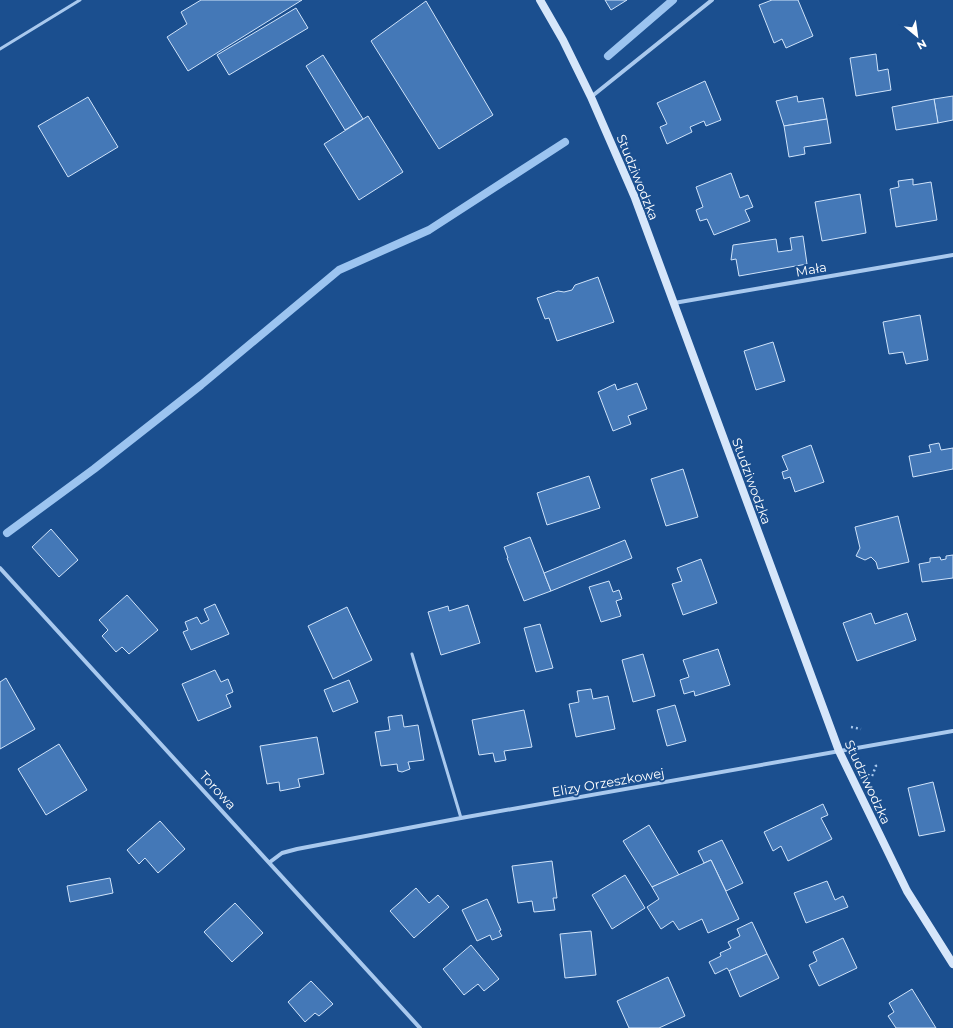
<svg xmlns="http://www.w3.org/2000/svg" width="953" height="1028" font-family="Montserrat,sans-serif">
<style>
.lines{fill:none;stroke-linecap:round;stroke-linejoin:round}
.stream{stroke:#9cc4f0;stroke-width:8}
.building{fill:#4478b7;stroke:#cfe3fa}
.path{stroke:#a9c9ee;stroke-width:2.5;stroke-dasharray:2 3;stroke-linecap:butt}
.lane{stroke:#a9c9ee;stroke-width:3}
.street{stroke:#a9c9ee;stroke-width:4}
.secondary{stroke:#d6e6fa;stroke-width:8}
.labels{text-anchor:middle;stroke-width:4;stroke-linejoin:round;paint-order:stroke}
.street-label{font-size:13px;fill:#fff;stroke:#1b4f8f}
</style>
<rect width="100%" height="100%" fill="#1b4f8f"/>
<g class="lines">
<g class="stream">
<polyline points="608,56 673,0"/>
<polyline points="7,533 94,469 201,385 339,270 429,230 565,142"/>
</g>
</g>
<g class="building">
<polygon points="201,0 302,0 188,71 167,37 187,24 181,12"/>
<polygon points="605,0 627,0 611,10"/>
<polygon points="772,0 798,0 813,36 786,48 782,39 774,43 759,5"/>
<polygon points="426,1 493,115 439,149 371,41"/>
<polygon points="296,8 308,28 229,75 217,55"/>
<polygon points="876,54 878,71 888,69 891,90 856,96 850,58"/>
<polygon points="323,55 363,119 345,130 306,66"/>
<polygon points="705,81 721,120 706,126 704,121 690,127 692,132 667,144 660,127 667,124 657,103"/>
<polygon points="797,96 798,102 823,98 827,119 784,126 776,101"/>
<polygon points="953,96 953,120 938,123 934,99"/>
<polygon points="88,97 118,147 68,177 38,126"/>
<polygon points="934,99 938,123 896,130 892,107"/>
<polygon points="368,116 403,172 359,200 324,144"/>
<polygon points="827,119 831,143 804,147 805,154 789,157 784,126"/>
<polygon points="731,173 740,198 748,195 753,207 745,210 750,221 714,235 707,219 700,221 696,210 703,207 696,187"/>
<polygon points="913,179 913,185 931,182 937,220 896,227 890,189 899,187 898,181"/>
<polygon points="860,194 866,233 822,241 815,202"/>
<polygon points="803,236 807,264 739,276 736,259 731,260 733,245 776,239 778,252 792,250 790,238"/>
<polygon points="598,277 614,322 557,341 549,318 545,319 537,298 558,291 564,292 572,290 575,285"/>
<polygon points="920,315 928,360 906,364 903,352 889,354 883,322"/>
<polygon points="773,342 785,381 756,390 744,351"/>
<polygon points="637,383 647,409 628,416 631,424 613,431 598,392 615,384 617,390"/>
<polygon points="939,443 941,450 953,448 953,469 913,477 909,456 931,452 929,445"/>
<polygon points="811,445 824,482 795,492 790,477 784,479 782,472 788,470 782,456"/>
<polygon points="683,469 698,517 666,526 651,479"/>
<polygon points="589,476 600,508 547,525 537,493"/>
<polygon points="898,516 909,562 878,569 876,562 871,557 865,560 856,556 860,548 855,527"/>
<polygon points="51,529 78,560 59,577 32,547"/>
<polygon points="530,537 551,591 524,601 507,558 508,558 504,547"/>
<polygon points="625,540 632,558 551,591 544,573"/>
<polygon points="953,555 953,578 922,582 919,564 930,562 930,558 940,557 941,560 946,559 946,556"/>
<polygon points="701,559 717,603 683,615 672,584 682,581 677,568"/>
<polygon points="609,581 613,592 619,590 622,599 616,601 621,616 601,622 589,587"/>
<polygon points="127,595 158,630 129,654 122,647 116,652 102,636 108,630 99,620"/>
<polygon points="215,604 229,634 191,650 183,632 188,630 185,622 197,617 201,624 209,620 204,609"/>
<polygon points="468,605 480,643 441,655 428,612 448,606 449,611"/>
<polygon points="347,607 372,660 333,679 308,626"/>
<polygon points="871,613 875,624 907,613 916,640 857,661 843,623"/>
<polygon points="540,624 553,668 536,672 524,628"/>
<polygon points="718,649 730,685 695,696 694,691 684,694 680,680 689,677 683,660"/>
<polygon points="643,654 655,696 633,702 622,660"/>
<polygon points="215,670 221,682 228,679 233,692 226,695 231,707 198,721 182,684"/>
<polygon points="6,678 35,729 0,749 0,682"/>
<polygon points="349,680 358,702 333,712 324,690"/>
<polygon points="591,689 593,699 608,696 615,729 576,737 569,704 579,702 577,691"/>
<polygon points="675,705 686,741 667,746 657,710"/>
<polygon points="524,710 532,747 504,751 506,760 495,762 493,753 479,755 472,720"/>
<polygon points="402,715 404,727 418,725 424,760 408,762 410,769 402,772 398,771 397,764 381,766 375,732 390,730 388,717"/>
<polygon points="317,737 324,774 298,779 300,787 280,791 279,782 267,784 260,746"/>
<polygon points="59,744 87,790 46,815 18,769"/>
<polygon points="933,782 945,831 919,836 908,788"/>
<polygon points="823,804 828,815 821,818 832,839 788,861 781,846 773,851 764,832"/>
<polygon points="160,821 185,849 158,873 145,858 139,864 127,850"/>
<polygon points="649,825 679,875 652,887 623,841"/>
<polygon points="722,840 743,883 726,891 711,860 704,863 698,851"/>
<polygon points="711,860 739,919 708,933 702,919 679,930 673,921 661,929 647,907 659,899 652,887"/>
<polygon points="552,861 557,898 553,898 555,910 534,912 532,901 518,903 512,866"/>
<polygon points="625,875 645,908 612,929 592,895"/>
<polygon points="110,878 113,893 70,902 67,886"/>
<polygon points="827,881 835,900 843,896 848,907 806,923 794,893"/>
<polygon points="416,888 429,903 438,895 449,907 414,938 390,911"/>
<polygon points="487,899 501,930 499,931 502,936 492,940 490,935 477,941 462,910"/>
<polygon points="235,903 263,933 232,962 204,932"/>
<polygon points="752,922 767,954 729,971 727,968 715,974 709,962 721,956 720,953 731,948 728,942 740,936 737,929"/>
<polygon points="591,931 596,975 565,978 560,934"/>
<polygon points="843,938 857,968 819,986 809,965 817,961 813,952"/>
<polygon points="471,945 499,979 484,991 478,984 464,995 443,969"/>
<polygon points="767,954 779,978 740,997 729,971"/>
<polygon points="668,977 685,1016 659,1028 629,1028 617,1001"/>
<polygon points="311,981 333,1004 319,1016 315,1013 305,1022 288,1002"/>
<polygon points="912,989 936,1028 896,1028 888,1016 894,1012 889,1003"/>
</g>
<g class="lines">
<g class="path">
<polyline points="851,727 861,729"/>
<polyline points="872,776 876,766 875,762"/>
</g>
<g class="lane">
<polyline points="0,49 80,0"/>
<polyline points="412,654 461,818"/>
</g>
<g class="street">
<polyline points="591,97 712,0"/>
<polyline points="674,303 953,255"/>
<polyline points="0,568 420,1028"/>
<polyline points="270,862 282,853 297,849 461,818 953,731"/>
</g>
<polyline class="secondary" points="540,0 563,40 591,97 635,198 839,751 907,891 953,964"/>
</g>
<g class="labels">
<g class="street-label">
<text transform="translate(638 177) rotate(68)" y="5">Studziwodzka</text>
<text transform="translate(811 269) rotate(-10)" y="5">Mała</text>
<text transform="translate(752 481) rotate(70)" y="5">Studziwodzka</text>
<text transform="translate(608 782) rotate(-10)" y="5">Elizy Orzeszkowej</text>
<text transform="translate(868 782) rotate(65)" y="5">Studziwodzka</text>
<text transform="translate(218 790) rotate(47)" y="5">Torowa</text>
</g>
</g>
<g transform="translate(917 36) rotate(151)" stroke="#1b4f8f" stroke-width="3" paint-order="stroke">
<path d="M0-3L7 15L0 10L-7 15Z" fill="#ffffff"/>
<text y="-6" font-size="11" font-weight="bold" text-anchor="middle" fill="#ffffff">N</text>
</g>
</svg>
